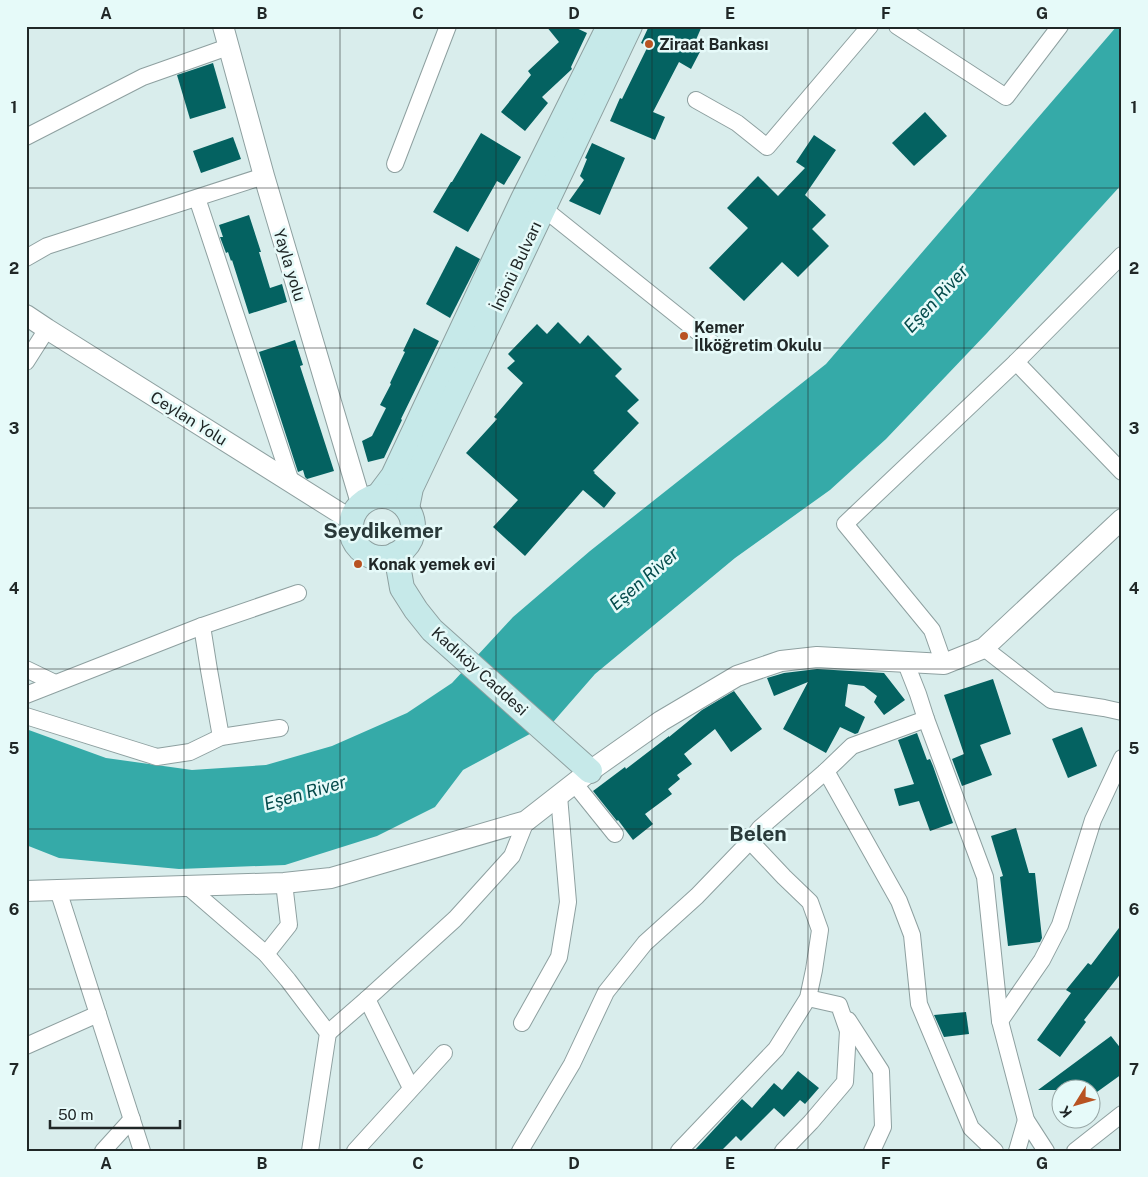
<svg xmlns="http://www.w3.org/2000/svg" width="1148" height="1177" font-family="'Public Sans',sans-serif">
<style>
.water{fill:#35aaa8}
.building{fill:#046261}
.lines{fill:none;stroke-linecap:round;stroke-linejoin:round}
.minor-casing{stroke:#8ea0a0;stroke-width:18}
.tertiary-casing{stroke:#8ea0a0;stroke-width:22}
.secondary-casing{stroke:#8ea0a0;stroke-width:26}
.minor{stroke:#fff;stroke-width:16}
.tertiary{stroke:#fff;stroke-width:20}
.secondary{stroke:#c6e9e9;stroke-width:24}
.grid{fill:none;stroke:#202727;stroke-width:1;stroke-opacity:0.55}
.poi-dot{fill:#b85322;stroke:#e6faf9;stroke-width:2}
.labels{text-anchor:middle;stroke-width:5;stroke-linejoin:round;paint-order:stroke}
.poi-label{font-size:16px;font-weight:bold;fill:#202727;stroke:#e6faf9;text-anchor:start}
.street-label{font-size:16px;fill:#202727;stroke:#e6faf9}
.water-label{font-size:18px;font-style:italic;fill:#044b4b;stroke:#e6faf9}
.district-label{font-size:21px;font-weight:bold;fill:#293939;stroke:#e6faf9}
.neatline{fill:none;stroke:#202727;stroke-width:2}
.grid-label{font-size:16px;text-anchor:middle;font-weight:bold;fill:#202727}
</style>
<rect width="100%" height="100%" fill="#d9edec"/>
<polygon class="water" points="1117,26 1122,26 1122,184 987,333 886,439 830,490 735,558 595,674 554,721 463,770 435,807 377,836 285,865 179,869 59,858 26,845 26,729 106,758 192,770 266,765 332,746 407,713 452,683 513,617 590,551 826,364"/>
<g class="building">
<polygon points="546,26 572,26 587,33 571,67 572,69 542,97 548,103 525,131 501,112 531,75 528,71 559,42"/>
<polygon points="649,26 702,26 695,42 703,46 691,69 679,62 653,112 665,117 655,140 610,121 620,98 622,99 648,46 641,43"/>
<polygon points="213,63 226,108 190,119 177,75"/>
<polygon points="925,112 947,136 914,166 892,143"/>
<polygon points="481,133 521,157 504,185 497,181 468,232 433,212 451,182 452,182"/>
<polygon points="814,135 836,150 805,195 826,215 812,229 829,246 798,277 782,262 744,301 709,268 748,228 727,208 758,176 778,196 805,168 796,162"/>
<polygon points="233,137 241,159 201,173 193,151"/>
<polygon points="592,143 625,158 600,215 569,201 584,180 580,176 587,159 585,158"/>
<polygon points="249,215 261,252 259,252 270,288 282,284 287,302 249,314 232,260 231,261 228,252 226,253 220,237 223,237 219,225"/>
<polygon points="456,246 480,259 450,318 426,304"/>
<polygon points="558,322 580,344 588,335 622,369 615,376 639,400 627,411 639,423 593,471 595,472 594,473 616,493 604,508 583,490 525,556 493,527 518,500 466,453 497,419 494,417 523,383 507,368 515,361 508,354 537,324 547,334"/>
<polygon points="414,328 439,341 401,419 402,420 384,458 368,462 362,441 372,436 386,408 380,405 391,384 390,383 405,352 403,351"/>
<polygon points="295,340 303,365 300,366 334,471 307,479 305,477 303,470 298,472 259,352"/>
<polygon points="817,669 884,673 905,700 884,715 874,702 877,696 864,686 848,684 845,706 865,717 858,733 855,734 840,727 826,753 783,729 808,682 774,696 767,678 784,673"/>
<polygon points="993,679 1011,734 980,745 992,775 962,786 952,759 964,754 944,695"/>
<polygon points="734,691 762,729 731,752 715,729 684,754 692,764 677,775 680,779 668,789 672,794 645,814 653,824 633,840 618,820 617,821 593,791 625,767 626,769 669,736 669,737 702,710"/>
<polygon points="1082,727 1097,766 1068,778 1052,739"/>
<polygon points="917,733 927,760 930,759 933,766 953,823 930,831 919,801 899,806 894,789 914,784 898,740"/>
<polygon points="1016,828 1029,873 1035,873 1042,938 1040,942 1008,946 1000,877 1003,876 991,836"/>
<polygon points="1122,924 1122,972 1084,1020 1086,1022 1060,1057 1037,1040 1071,993 1066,990 1088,963 1091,965"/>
<polygon points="966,1012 969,1034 944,1037 934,1015"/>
<polygon points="1111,1036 1122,1050 1122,1074 1090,1097 1090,1090 1038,1090"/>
<polygon points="798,1071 819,1088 805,1104 800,1100 784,1117 774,1108 741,1141 736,1136 721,1151 694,1151 742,1099 752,1108 774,1083 782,1090"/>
</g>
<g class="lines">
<g class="minor-casing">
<g id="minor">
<polyline points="897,26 1006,97 1060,26"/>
<polyline points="696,100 737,123 767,147 870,26"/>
<polyline points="26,137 143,77 228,47"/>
<polyline points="395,164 448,26"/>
<polyline points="197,198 291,482"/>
<polyline points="543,208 713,344"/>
<polyline points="26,258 47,246 264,176"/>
<polyline points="26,362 47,329"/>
<polyline points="1016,362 1122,472"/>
<polyline points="202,626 209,670 221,737"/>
<polyline points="984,648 1051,700 1104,708 1122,712"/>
<polyline points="905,661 918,694 926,719 985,877 1000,1021 1026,1120 1046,1151"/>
<polyline points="944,664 932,630 845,524 1016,362 1122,255"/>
<polyline points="26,669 55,683"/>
<polyline points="26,695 202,626 298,593"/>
<polyline points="26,716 157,757 190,752 221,737 280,728"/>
<polyline points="826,771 899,901 912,935 919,1004 971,1128 995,1151"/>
<polyline points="574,783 615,834"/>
<polyline points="186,885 266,954 288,980 328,1033 310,1151"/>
<polyline points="58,890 142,1151"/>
<polyline points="266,954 289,925 284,883"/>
<polyline points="367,999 411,1088"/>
<polyline points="848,1020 881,1071 883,1127 872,1151"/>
<polyline points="1000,1021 1042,960 1060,925 1093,820 1122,758"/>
<polyline points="522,1023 559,957 568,902 559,796"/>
<polyline points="328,1033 367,999 455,919 512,856 526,821"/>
<polyline points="26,1046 98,1014"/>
<polyline points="103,1151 132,1119"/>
<polyline points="355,1151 444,1053"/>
<polyline points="520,1151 572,1064 606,992 645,943 697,896 750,841 760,828 826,771 852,746 926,719"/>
<polyline points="679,1151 776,1049 808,998 814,970 820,930 810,902 784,877 750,841"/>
<polyline points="783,1151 811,1122 845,1082 848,1031 839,1005 808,998"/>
<polyline points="1017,1151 1026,1120"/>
<polyline points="1075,1151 1122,1114"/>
</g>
</g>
<g class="tertiary-casing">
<g id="tertiary">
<polyline points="223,26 264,176 361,503"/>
<polyline points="26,315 47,329 351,520"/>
<polyline points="26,891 284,883 331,878 526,821 590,771 661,721 737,676 781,661 817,657 944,664 984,648 1122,519"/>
</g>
</g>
<g class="secondary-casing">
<g id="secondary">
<polyline points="378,496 393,476 523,199 609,26"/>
<circle cx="382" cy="527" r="31"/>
<polyline points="407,508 411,488 630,26"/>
<polyline points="396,554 402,588 416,610 432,630 590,771"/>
</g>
</g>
<use href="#minor" class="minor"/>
<use href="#tertiary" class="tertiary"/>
<use href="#secondary" class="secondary"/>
</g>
<path class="grid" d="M 184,26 L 184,1151M 340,26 L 340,1151M 496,26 L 496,1151M 652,26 L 652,1151M 808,26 L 808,1151M 964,26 L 964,1151M 26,188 L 1122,188M 26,348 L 1122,348M 26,508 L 1122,508M 26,669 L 1122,669M 26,829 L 1122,829M 26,989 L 1122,989"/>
<g class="poi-dot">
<circle cx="649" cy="44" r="5"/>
<circle cx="684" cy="336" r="5"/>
<circle cx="358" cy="564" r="5"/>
</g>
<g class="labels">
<g class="poi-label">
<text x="659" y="50">Ziraat Bankası</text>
<text x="694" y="333">Kemer<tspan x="694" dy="18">İlköğretim Okulu</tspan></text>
<text x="368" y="570">Konak yemek evi</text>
</g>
<g class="street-label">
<text transform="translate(290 265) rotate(73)" y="6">Yayla yolu</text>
<text transform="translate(516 266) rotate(-65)" y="6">İnönü Bulvarı</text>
<text transform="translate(189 418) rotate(32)" y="6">Ceylan Yolu</text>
<text transform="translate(480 671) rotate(42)" y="6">Kadıköy Caddesi</text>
</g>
<g class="water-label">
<text transform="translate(936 299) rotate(-47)" y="6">Eşen River</text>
<text transform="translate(644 579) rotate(-41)" y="6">Eşen River</text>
<text transform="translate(305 793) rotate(-16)" y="6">Eşen River</text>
</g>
<g class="district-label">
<text x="383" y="538">Seydikemer</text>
<text x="758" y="841">Belen</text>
</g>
</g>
<rect width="1148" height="1177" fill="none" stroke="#e6faf9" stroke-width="55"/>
<g transform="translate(1076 1104) rotate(233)"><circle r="24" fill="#e6faf9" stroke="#97a6a5"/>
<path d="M0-4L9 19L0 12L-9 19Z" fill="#b85322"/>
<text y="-8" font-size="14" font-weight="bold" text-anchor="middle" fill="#202727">K</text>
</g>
<path d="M50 1120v8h130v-8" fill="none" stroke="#202727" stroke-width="2.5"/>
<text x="58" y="1120" font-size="15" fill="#202727" stroke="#e6faf9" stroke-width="4" paint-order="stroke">50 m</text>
<rect x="28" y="28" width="1092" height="1122" class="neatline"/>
<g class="grid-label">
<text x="106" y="19">A</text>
<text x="262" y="19">B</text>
<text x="418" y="19">C</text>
<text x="574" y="19">D</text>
<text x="730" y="19">E</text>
<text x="886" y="19">F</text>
<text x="1042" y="19">G</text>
<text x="14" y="113">1</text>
<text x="1134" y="113">1</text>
<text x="14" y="274">2</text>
<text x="1134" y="274">2</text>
<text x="14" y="434">3</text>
<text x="1134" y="434">3</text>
<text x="14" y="594">4</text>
<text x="1134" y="594">4</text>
<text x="14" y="754">5</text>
<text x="1134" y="754">5</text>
<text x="14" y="915">6</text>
<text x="1134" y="915">6</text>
<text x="14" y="1075">7</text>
<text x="1134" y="1075">7</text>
<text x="106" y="1169">A</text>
<text x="262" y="1169">B</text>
<text x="418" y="1169">C</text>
<text x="574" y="1169">D</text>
<text x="730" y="1169">E</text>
<text x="886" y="1169">F</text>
<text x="1042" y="1169">G</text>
</g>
</svg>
